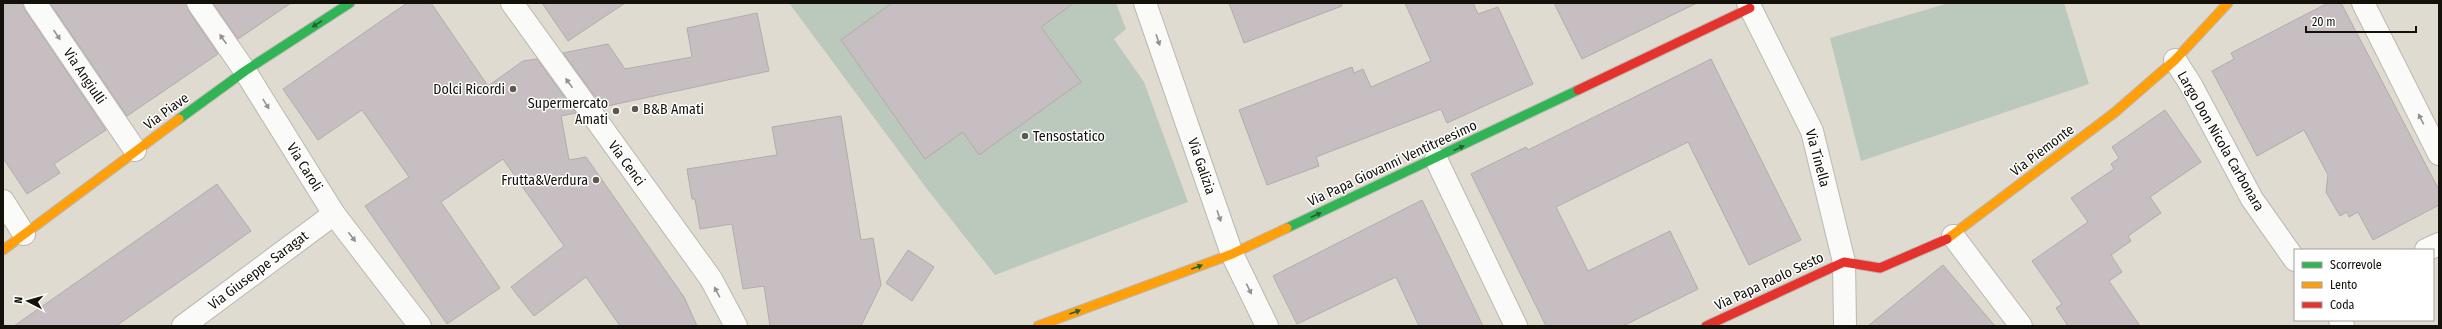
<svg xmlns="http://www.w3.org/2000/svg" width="2442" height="329" font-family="'Fira Sans Condensed',sans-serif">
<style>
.green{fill:#bac9bb}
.building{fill:#c7bec2;stroke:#b1acaa}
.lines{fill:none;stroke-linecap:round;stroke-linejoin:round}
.street-casing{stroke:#bcb8b0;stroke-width:24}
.fast-casing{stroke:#bcb8b0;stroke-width:11}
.slow-casing{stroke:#bcb8b0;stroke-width:11}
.jam-casing{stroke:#bcb8b0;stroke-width:11}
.street{stroke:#fafaf8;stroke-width:22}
.fast{stroke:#30b455;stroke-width:9}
.slow{stroke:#ff9f0a;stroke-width:9}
.jam{stroke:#e5322d;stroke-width:9}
.oneway{fill:#226230}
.oneway2{fill:#92918d}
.poi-dot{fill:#5b584f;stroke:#fff;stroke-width:1.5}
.labels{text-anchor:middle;stroke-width:3;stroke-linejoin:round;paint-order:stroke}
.street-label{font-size:14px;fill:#13110a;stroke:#fff}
.poi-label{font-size:14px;fill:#13110a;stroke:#fff;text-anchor:end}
</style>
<rect width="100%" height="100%" fill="#e0dbd0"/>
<g class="green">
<polygon points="789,3 1116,3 1126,29 1114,39 1144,82 1188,202 995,275 927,189"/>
<polygon points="1949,3 2064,3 2089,84 1861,161 1830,38"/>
</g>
<g class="building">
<polygon points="3,3 23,3 25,10 106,130 54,164 60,173 27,194 3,158"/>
<polygon points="50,3 186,3 188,10 218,54 127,116"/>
<polygon points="213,3 291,3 238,39"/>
<polygon points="407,3 431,3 488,86 523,61 537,59 576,113 561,116 569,160 586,157 684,297 697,326 620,326 586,277 534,316 511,287 564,246 503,159 441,202 500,288 447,324 365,206 409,177 362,110 318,140 283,89"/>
<polygon points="542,3 625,3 568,41"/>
<polygon points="892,3 1074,3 1041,27 1081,82 979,155 963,132 925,159 841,40"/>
<polygon points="1229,3 1341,3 1342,6 1244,43"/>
<polygon points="1405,3 1473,3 1478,14 1498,7 1533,84 1447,123 1441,109 1316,157 1319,166 1267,185 1239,110 1352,67 1354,73 1363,69 1371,87 1431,61"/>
<polygon points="1554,3 1697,3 1582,59"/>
<polygon points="2328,3 2341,3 2439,190 2439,205 2373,240 2358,212 2349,217 2347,212 2340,216 2326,192 2328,175 2304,130 2257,156 2212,71 2234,59 2231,53"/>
<polygon points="757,13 769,71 603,107 563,53 608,44 625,69 692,57 687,28"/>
<polygon points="1711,59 1801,240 1749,265 1688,142 1556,207 1588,271 1670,231 1698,289 1623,326 1546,326 1471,174 1526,147 1528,150"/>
<polygon points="2165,110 2201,162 2150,197 2161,213 2128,236 2131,241 2111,255 2122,272 2109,281 2140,326 2068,326 2056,308 2062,304 2032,261 2088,222 2071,198 2114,169 2111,164 2119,158 2112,147"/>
<polygon points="841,116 861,240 873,238 881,285 861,326 770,326 764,286 743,289 732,224 700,229 695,199 692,199 687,169 777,155 772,127"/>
<polygon points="217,184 251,231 205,264 116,326 14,326"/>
<polygon points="1422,200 1483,326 1419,326 1396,277 1297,324 1273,276"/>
<polygon points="908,250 934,267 912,301 886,283"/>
<polygon points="1943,265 1995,326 1868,326"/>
</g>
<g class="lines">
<g class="street-casing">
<g id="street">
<polyline points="35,3 135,150"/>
<polyline points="198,3 245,71 334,214 420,326"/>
<polyline points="512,3 711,279 736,326"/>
<polyline points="1145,3 1232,254 1267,326"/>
<polyline points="1748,3 1812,131 1844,262 1845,326"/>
<polyline points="2363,3 2439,154"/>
<polyline points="2175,60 2191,85 2252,199 2295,260"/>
<polyline points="1436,159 1516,326"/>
<polyline points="3,201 24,234"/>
<polyline points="1953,236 2021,326"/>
<polyline points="2426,250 2439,244"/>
<polyline points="2340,320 2343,326"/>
<polyline points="183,326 334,214"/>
</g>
</g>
<g class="fast-casing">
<g id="fast">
<polyline points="179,119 245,71 350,3"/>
<polyline points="1287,228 1578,90"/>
</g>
</g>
<g class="slow-casing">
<g id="slow">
<polyline points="1947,239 2114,113 2175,60 2228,3"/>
<polyline points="3,250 179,119"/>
<polyline points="1038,326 1232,254 1287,228"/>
</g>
</g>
<g class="jam-casing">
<g id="jam">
<polyline points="1578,90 1750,8"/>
<polyline points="1706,326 1844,262 1880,268 1947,239"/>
</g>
</g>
<use href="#street" class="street"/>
<use href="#fast" class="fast"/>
<use href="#slow" class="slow"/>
<use href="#jam" class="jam"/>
</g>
<defs><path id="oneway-solid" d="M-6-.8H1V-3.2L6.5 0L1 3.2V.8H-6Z"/></defs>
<g class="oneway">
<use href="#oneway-solid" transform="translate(317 24) rotate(147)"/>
<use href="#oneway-solid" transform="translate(1459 148) rotate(-26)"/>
<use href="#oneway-solid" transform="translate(1316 215) rotate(-25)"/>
<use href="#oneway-solid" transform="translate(1197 267) rotate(-20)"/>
<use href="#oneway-solid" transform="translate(1075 312) rotate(-20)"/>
</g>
<g class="oneway2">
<use href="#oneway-solid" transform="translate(57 35) rotate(56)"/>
<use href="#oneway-solid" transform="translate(223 39) rotate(-125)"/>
<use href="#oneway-solid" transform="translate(1158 40) rotate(71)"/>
<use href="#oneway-solid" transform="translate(569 83) rotate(-126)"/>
<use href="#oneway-solid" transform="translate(266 104) rotate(58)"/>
<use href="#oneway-solid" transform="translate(2421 119) rotate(-117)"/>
<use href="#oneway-solid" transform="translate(1219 216) rotate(71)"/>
<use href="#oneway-solid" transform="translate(352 237) rotate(53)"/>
<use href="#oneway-solid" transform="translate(1249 289) rotate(64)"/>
<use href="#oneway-solid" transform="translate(717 292) rotate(-118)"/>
</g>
<g class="poi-dot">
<circle cx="513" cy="89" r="4"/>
<circle cx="635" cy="109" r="4"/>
<circle cx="616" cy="111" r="4"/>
<circle cx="1025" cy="136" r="4"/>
<circle cx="596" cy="180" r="4"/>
</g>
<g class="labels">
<g class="street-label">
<text transform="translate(85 76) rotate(56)" y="5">Via Angiulli</text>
<text transform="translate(166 111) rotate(-36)" y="5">Via Piave</text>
<text transform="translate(2221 141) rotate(60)" y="5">Largo Don Nicola Carbonara</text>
<text transform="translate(2042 150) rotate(-37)" y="5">Via Piemonte</text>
<text transform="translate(1818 158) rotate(75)" y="5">Via Tinella</text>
<text transform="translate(627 163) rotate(54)" y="5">Via Cenci</text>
<text transform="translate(1392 163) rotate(-25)" y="5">Via Papa Giovanni Ventitreesimo</text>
<text transform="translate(1202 166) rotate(71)" y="5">Via Galizia</text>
<text transform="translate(305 167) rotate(58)" y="5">Via Caroli</text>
<text transform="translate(258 270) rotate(-37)" y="5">Via Giuseppe Saragat</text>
<text transform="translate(1769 281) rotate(-25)" y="5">Via Papa Paolo Sesto</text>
</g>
<g class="poi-label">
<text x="505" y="94">Dolci Ricordi</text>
<text x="608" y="108">Supermercato<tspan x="608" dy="16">Amati</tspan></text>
<text x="643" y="114" text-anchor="start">B&amp;B Amati</text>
<text x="1033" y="141" text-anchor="start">Tensostatico</text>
<text x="588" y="185">Frutta&amp;Verdura</text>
</g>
</g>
<rect width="2442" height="329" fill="none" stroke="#13110a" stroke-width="8"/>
<rect x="2294" y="249" width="140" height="72" fill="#ffffff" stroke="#a1a09d"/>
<rect x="2302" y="262" width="20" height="6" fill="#30b455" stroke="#a1a09d"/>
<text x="2330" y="269" font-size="12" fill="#13110a">Scorrevole</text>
<rect x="2302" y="282" width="20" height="6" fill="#ff9f0a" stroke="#a1a09d"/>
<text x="2330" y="289" font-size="12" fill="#13110a">Lento</text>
<rect x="2302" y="302" width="20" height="6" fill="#e5322d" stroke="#a1a09d"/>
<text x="2330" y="309" font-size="12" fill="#13110a">Coda</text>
<g transform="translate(28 301) rotate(276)" stroke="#ffffff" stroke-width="3" paint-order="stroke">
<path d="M0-3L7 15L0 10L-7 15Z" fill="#13110a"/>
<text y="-6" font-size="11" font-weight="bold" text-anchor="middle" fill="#13110a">N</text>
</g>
<path d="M2306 26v6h110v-6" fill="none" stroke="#13110a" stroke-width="2"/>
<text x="2312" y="26" font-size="12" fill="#13110a" stroke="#ffffff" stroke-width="3" paint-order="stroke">20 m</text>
</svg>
